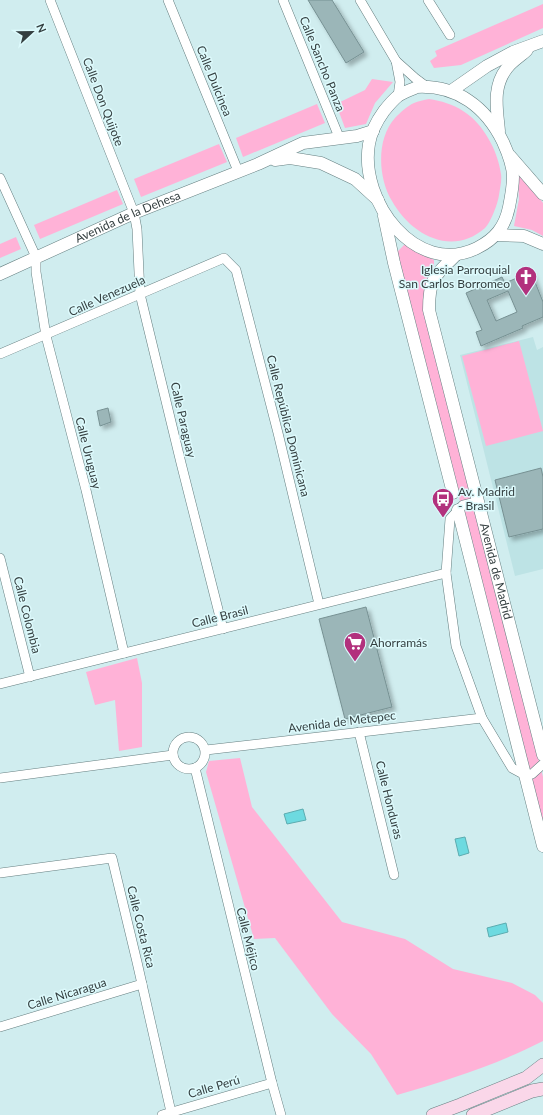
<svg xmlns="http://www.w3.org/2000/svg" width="543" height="1115" font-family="Lato,sans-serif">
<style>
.built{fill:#bde3e5}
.green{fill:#ffb2d7}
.water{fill:#6ddae0;stroke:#5cacb0}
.building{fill:#9bb6b8;stroke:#779193;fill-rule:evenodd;filter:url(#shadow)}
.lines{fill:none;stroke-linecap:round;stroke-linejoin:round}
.minor-casing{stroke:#657f80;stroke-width:10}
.tertiary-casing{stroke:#657f80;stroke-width:13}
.secondary-casing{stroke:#657f80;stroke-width:14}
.minor{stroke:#fff;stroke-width:9}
.tertiary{stroke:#fff;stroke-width:12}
.secondary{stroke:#fad7e9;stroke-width:13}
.labels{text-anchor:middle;stroke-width:3;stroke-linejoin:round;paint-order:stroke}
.street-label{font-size:12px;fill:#343f40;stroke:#ddfafc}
.poi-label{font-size:12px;fill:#343f40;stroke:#ddfafc;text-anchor:start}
</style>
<defs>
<filter id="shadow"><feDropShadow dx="3.5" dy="3.5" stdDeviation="2" flood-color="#0004"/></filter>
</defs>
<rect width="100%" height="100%" fill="#d0edef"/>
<polygon class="built" points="533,337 537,350 543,347 543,569 515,576 460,355"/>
<g class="green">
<polygon points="543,4 543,28 461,65 434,68 430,61 437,56 435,51"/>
<polygon points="372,79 393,82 375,103 366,124 345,128 336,104 365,90"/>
<path d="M 429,99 C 441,101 453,104 463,111 C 483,123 498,151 501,174 C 502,180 500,188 499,195 C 498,203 491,222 485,228 C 452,257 411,235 392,201 C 378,178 376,139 395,118 C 400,113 407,106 414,103 C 418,101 424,100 429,99 Z"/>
<polygon points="317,104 325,123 243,157 236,138"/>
<polygon points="219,144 227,162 141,197 134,179"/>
<polygon points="517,167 543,203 543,236 532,230 514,226 519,199"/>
<polygon points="117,190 123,204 40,239 34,225"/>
<polygon points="16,237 21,249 0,258 0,244"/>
<polygon points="405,244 434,260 434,267 426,282 423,306 543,777 543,823 396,253"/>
<polygon points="519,341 543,431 486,446 462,356"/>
<polygon points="137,658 142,683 142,747 119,751 115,700 95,705 86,672"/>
<path d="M 240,758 L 252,807 L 342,922 L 405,939 L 453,969 L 512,983 L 535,995 L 543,1003 L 543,1041 C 496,1065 448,1080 397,1095 L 371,1054 L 332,1014 L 275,938 L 254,939 L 206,772 L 209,761 Z"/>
</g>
<g class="water">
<polygon points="303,809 306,820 287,824 284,814"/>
<polygon points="465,837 469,853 459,856 455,839"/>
<polygon points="506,923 508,932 489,937 487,928"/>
</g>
<g class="building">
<polygon points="308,0 332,0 364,52 346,63"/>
<path d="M 531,272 L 543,302 L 543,317 L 522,326 L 523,328 L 481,346 L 476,332 L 482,330 L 466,293 L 502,277 L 505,283 ZM 508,291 L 517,312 L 496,321 L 487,300 Z"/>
<polygon points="108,408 111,422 100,426 97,411"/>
<polygon points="541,468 543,477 543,529 509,537 495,480"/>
<polygon points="366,607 392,707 345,719 319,619"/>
</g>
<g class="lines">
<g class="minor-casing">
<g id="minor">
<polyline points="50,0 134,213 137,229 140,294 181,463 223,629"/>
<polyline points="168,0 238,171"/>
<polyline points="283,0 339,137"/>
<polyline points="360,0 396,61 415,78 427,87"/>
<polyline points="428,0 450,35"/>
<polyline points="396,61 400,82 398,96"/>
<polyline points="0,178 36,257 36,272 46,336 86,490 124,653"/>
<polyline points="0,354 224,258 236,270 278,433 319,604"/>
<polyline points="479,505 471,503 463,505 450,519 446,573 456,646 482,718 512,768 525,775 532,774 543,764"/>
<polyline points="0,558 30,677"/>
<polyline points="0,684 446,573"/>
<polyline points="359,732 394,875"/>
<circle cx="189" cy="753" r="16"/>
<polyline points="206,750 482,718"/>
<polyline points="195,768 272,1083 281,1115"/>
<polyline points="0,778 173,755"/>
<polyline points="0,873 112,858 137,962 171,1112"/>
<polyline points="0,1027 142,984"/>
<polyline points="162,1115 272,1083"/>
</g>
</g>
<g class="tertiary-casing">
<g id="tertiary">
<path d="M 417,87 C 457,85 486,107 503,142 C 508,153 513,165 513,177 C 513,187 511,197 509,207 C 505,227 495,239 477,248 C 416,278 359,201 369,144 C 371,132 376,122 384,111 C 388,106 393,100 398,96 C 404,92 411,90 417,87 Z"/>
<polyline points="451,91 487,66 513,52 543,41"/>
<path d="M 499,131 C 497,109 492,87 507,68 C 512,61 521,56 527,50"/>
<polyline points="510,156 543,194"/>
<polyline points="275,160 290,158 321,163 355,179 378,200"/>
<polyline points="384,216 394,263 453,493"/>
<polyline points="497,235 524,236 543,244"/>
<path id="s1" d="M 456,255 C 434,276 429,279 429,310 L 543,755"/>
<path id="s2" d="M 0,274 L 134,213 L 258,164 L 303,143 L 357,136 L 373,131"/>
<polyline points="458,510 543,846"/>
</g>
</g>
<g class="secondary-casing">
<g id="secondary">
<polyline points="433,1115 460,1105 526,1078 543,1065"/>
<polyline points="473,1115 532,1091 543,1089"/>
</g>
</g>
<use href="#minor" class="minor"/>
<use href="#tertiary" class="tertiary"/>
<use href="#secondary" class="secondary"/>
</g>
<defs>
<g id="church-pin" transform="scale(1.15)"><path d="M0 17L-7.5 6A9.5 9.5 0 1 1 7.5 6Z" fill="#b2317d" stroke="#ddfafc"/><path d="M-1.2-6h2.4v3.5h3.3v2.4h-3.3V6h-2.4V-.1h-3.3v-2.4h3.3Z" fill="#fff"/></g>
<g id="bus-pin" transform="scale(1.15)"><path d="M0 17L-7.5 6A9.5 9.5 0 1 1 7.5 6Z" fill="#b2317d" stroke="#ddfafc"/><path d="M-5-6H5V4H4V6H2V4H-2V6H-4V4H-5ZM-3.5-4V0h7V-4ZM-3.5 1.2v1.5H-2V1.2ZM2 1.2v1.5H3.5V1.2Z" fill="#fff"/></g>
<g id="supermarket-pin" transform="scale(1.15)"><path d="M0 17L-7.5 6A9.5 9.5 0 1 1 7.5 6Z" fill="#b2317d" stroke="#ddfafc"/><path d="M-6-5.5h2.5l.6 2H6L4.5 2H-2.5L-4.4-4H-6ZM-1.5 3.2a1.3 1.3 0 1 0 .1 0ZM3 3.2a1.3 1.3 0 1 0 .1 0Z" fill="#fff"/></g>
</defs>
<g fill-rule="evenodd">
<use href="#church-pin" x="526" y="277"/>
<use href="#bus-pin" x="443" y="499"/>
<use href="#supermarket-pin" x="355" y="643"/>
</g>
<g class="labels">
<g class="street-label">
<text transform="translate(322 64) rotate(68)" y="4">Calle Sancho Panza</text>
<text transform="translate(214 81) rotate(68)" y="4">Calle Dulcinea</text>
<text transform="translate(103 102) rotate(69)" y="4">Calle Don Quijote</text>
<text dy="4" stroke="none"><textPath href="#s2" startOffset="140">Avenida de la Dehesa</textPath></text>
<text transform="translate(107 296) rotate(-24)" y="4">Calle Venezuela</text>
<text transform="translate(183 420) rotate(77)" y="4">Calle Paraguay</text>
<text transform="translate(288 426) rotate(76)" y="4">Calle República Dominicana</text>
<text transform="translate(88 453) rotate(76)" y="4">Calle Uruguay</text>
<text dy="4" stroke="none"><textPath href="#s1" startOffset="334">Avenida de Madrid</textPath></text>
<text transform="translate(27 615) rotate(76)" y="4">Calle Colombia</text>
<text transform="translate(220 617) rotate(-14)" y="4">Calle Brasil</text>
<text transform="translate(342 722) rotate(-7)" y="4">Avenida de Metepec</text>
<text transform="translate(389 800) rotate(76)" y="4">Calle Honduras</text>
<text transform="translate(141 927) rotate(76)" y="4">Calle Costa Rica</text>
<text transform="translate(248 939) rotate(76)" y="4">Calle Méjico</text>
<text transform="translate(67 994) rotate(-17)" y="4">Calle Nicaragua</text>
<text transform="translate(214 1087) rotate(-16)" y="4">Calle Perú</text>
</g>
<g class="poi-label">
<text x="510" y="274" text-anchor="end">Iglesia Parroquial<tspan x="510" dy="14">San Carlos Borromeo</tspan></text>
<text x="458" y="496">Av. Madrid<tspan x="458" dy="14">- Brasil</tspan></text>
<text x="370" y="647">Ahorramás</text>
</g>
</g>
<g transform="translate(32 32) rotate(68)" stroke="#ddfafc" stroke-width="3" paint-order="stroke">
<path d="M0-3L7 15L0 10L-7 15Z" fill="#343f40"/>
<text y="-6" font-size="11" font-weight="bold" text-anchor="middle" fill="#343f40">N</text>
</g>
</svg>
